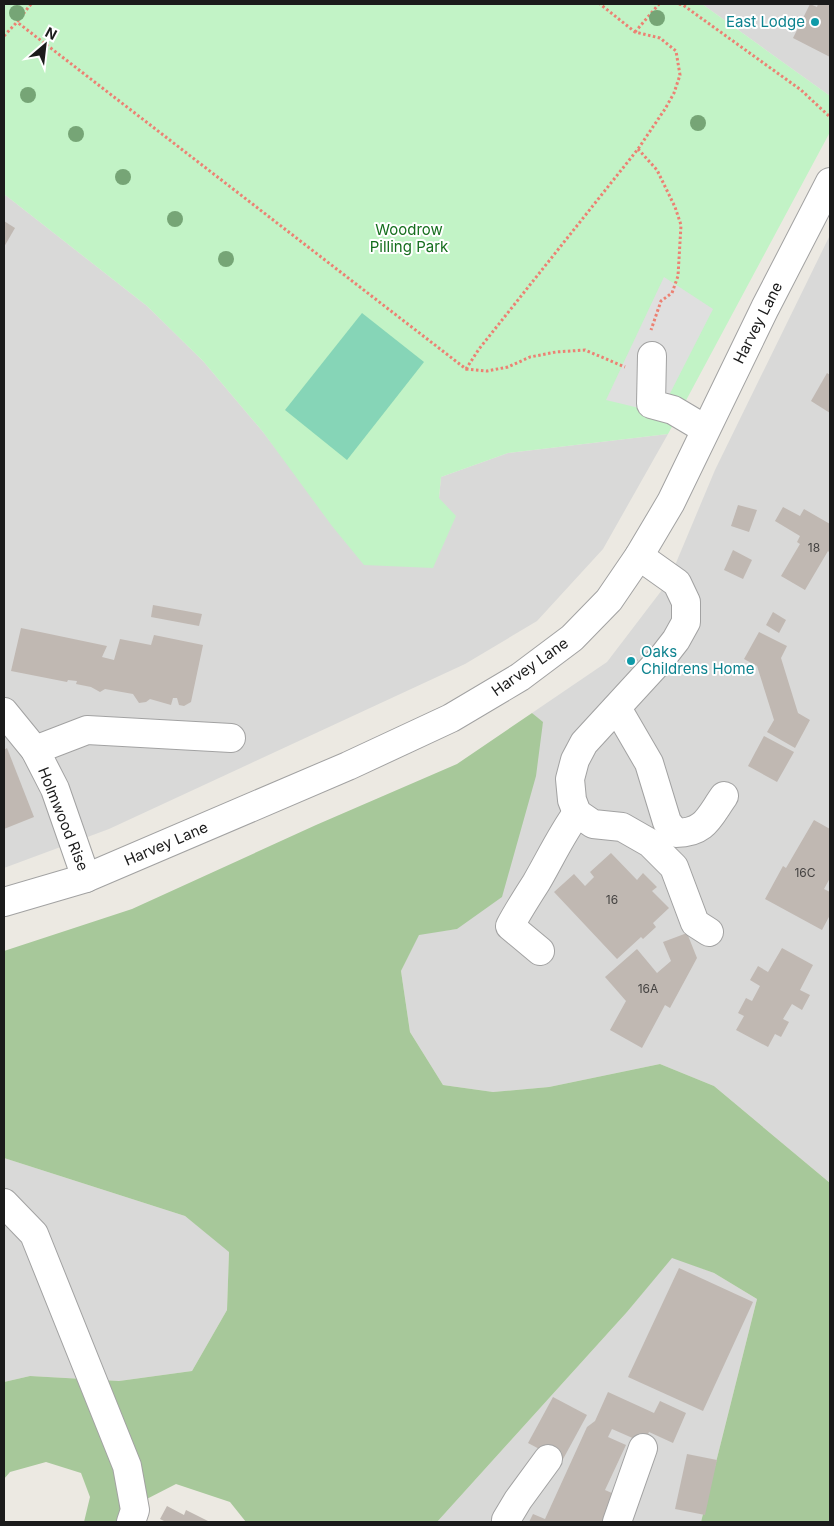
<svg xmlns="http://www.w3.org/2000/svg" width="834" height="1526" font-family="Inter,sans-serif">
<style>
.residential{fill:#d9d9d8}
.forest{fill:#a7c89a}
.park{fill:#c2f3c6}
.pitch{fill:#86d5b7}
.parking{fill:#dfdfdf}
.building{fill:#c0b8b2}
.lines{fill:none;stroke-linecap:round;stroke-linejoin:round}
.minor-casing{stroke:#a2a2a2;stroke-width:30}
.path{stroke:#ec8173;stroke-width:3;stroke-dasharray:2.5 2.5;stroke-linecap:butt}
.minor{stroke:#fff;stroke-width:28}
.tree{fill:#76a576}
.culture-dot{fill:#0f9aa8;stroke:#fff;stroke-width:2}
.labels{text-anchor:middle;stroke-width:4;stroke-linejoin:round;paint-order:stroke}
.number-label{font-size:12px;fill:#444241}
.culture-label{font-size:15px;fill:#0d838f;stroke:#fff;text-anchor:end}
.park-label{font-size:15px;fill:#156e1d;stroke:#fff}
.street-label{font-size:15px;fill:#1b1b1b;stroke:#fff}
</style>
<rect width="100%" height="100%" fill="#ece9e2"/>
<g class="residential">
<polygon points="702,4 830,4 830,96"/>
<polygon points="4,194 147,306 203,361 263,432 296,475 439,498 441,477 508,453 668,434 603,549 537,621 465,664 109,829 4,868"/>
<polygon points="830,235 830,1183 714,1086 660,1064 549,1087 493,1092 443,1085 410,1032 401,971 419,934 457,929 543,723 532,713 607,662 668,582 715,470"/>
<polygon points="4,1158 185,1216 229,1251 227,1310 192,1371 119,1381 30,1376 4,1382"/>
<polygon points="672,1257 714,1273 757,1299 701,1522 437,1522 627,1312"/>
</g>
<polygon class="forest" points="532,713 543,722 536,776 502,897 457,929 419,935 401,971 410,1032 443,1085 493,1092 549,1087 660,1064 714,1086 830,1183 830,1522 701,1522 757,1299 714,1273 672,1258 627,1312 437,1522 246,1522 230,1502 176,1484 135,1505 126,1522 84,1522 90,1497 81,1473 46,1462 10,1472 4,1479 4,1382 30,1376 119,1381 192,1371 227,1310 229,1252 185,1216 4,1158 4,951 132,909 316,825 457,764"/>
<polygon class="park" points="4,4 702,4 830,96 830,132 668,434 508,453 441,477 439,498 456,516 433,568 364,565 332,526 263,432 203,361 147,306 4,194"/>
<polygon class="pitch" points="362,313 424,362 347,460 285,410"/>
<polygon class="parking" points="664,277 713,309 660,413 606,400"/>
<g class="building">
<polygon points="810,4 817,7 818,4 830,4 830,57 793,38"/>
<polygon points="4,221 15,228 4,247"/>
<polygon points="827,373 830,375 830,413 811,401"/>
<polygon points="738,505 757,510 749,532 731,526"/>
<polygon points="783,507 800,516 804,509 830,524 830,553 828,551 805,590 781,576 800,544 797,542 800,536 775,521"/>
<polygon points="733,550 752,560 743,579 724,570"/>
<polygon points="153,605 202,614 199,626 151,617"/>
<polygon points="773,612 786,620 779,633 766,625"/>
<polygon points="21,628 107,646 102,657 114,660 120,639 151,645 154,635 203,645 191,702 184,706 179,705 177,698 173,698 171,705 150,699 146,702 139,703 133,694 105,689 100,692 91,687 76,684 77,681 68,680 67,682 11,671"/>
<polygon points="759,632 787,646 781,658 798,713 810,720 795,748 767,732 774,720 757,666 744,659"/>
<polygon points="631,654 638,660 631,668 624,661"/>
<polygon points="764,736 794,752 777,782 748,766"/>
<polygon points="7,748 34,817 4,829 4,750"/>
<polygon points="814,820 830,829 830,878 824,889 830,892 830,915 822,930 765,899 783,866 786,868"/>
<polygon points="611,853 637,880 643,873 657,887 652,891 669,908 653,923 656,927 643,939 641,937 617,959 554,892 574,874 585,886 594,877 590,872"/>
<polygon points="687,933 697,958 670,1008 665,1005 642,1048 610,1030 626,1001 605,977 637,949 657,973 671,961 663,942"/>
<polygon points="782,948 813,965 800,990 810,995 802,1010 792,1004 783,1019 789,1022 781,1037 775,1034 768,1047 736,1030 744,1016 738,1013 746,998 752,1001 760,986 750,980 758,966 768,972"/>
<polygon points="679,1268 753,1302 703,1411 628,1377"/>
<polygon points="608,1392 654,1413 660,1401 686,1413 673,1443 649,1432 644,1443 612,1429 608,1437 626,1445 605,1490 621,1497 610,1522 529,1522 533,1514 545,1519 587,1427 595,1421"/>
<polygon points="553,1397 587,1415 562,1461 528,1443"/>
<polygon points="687,1454 717,1460 705,1515 675,1509"/>
<polygon points="167,1506 184,1515 186,1510 210,1522 166,1522 160,1519"/>
</g>
<g class="lines">
<g class="minor-casing">
<g id="minor">
<polyline points="652,356 651,404 673,410 705,429"/>
<polyline points="639,556 677,583 686,602 686,622 676,640 662,658 584,743 575,760 570,779 572,800 577,813 593,824 622,827 650,843 674,867 695,923 709,932"/>
<path d="M 617,708 L 649,763 L 667,822 L 676,833 C 705,833 709,817 724,796"/>
<polyline points="4,712 35,750 55,789 86,878"/>
<polyline points="35,750 87,730 231,738"/>
<polyline points="4,902 86,878 348,766 451,718 520,677 572,638 609,600 639,556 671,502 765,308 830,182"/>
<path d="M 540,951 L 510,926 C 518,911 527,897 536,883 C 550,859 561,835 577,813"/>
<polyline points="4,1203 34,1234 127,1466 135,1510 131,1522"/>
<polyline points="507,1522 506,1520 518,1500 548,1459"/>
<polyline points="617,1522 643,1448"/>
</g>
</g>
<g class="path">
<polyline points="31,4 17,22 466,369 479,349 638,149 665,109 674,93 680,75 676,51 660,38 635,32 600,4"/>
<polyline points="679,4 683,5 801,90 830,117"/>
<polyline points="635,32 659,4"/>
<polyline points="4,36 17,22"/>
<polyline points="638,149 657,170 675,207 681,225 678,276 672,293 661,301 651,330"/>
<polyline points="466,369 487,371 508,367 530,357 556,352 585,350 625,367"/>
</g>
<use href="#minor" class="minor"/>
</g>
<g class="tree">
<circle cx="17" cy="13" r="8"/>
<circle cx="657" cy="18" r="8"/>
<circle cx="28" cy="95" r="8"/>
<circle cx="698" cy="123" r="8"/>
<circle cx="76" cy="134" r="8"/>
<circle cx="123" cy="177" r="8"/>
<circle cx="175" cy="219" r="8"/>
<circle cx="226" cy="259" r="8"/>
</g>
<g class="culture-dot">
<circle cx="815" cy="22" r="5"/>
<circle cx="631" cy="661" r="5"/>
</g>
<g class="labels">
<g class="number-label">
<text x="814" y="552">18</text>
<text x="805" y="877">16C</text>
<text x="612" y="904">16</text>
<text x="648" y="993">16A</text>
</g>
<g class="culture-label">
<text x="805" y="27">East Lodge</text>
<text x="641" y="657" text-anchor="start">Oaks<tspan x="641" dy="17">Childrens Home</tspan></text>
</g>
<g class="park-label">
<text x="409" y="235">Woodrow<tspan x="409" dy="17">Pilling Park</tspan></text>
</g>
<g class="street-label">
<text transform="translate(758 323) rotate(-63)" y="5">Harvey Lane</text>
<text transform="translate(530 667) rotate(-35)" y="5">Harvey Lane</text>
<text transform="translate(63 819) rotate(68)" y="5">Holmwood Rise</text>
<text transform="translate(166 844) rotate(-23)" y="5">Harvey Lane</text>
</g>
</g>
<rect width="834" height="1526" fill="none" stroke="#1b1b1b" stroke-width="10"/>
<g transform="translate(45 45) rotate(28)" stroke="#ffffff" stroke-width="4" paint-order="stroke">
<path d="M0-4L9 19L0 12L-9 19Z" fill="#1b1b1b"/>
<text y="-8" font-size="14" font-weight="bold" text-anchor="middle" fill="#1b1b1b">N</text>
</g>
</svg>
